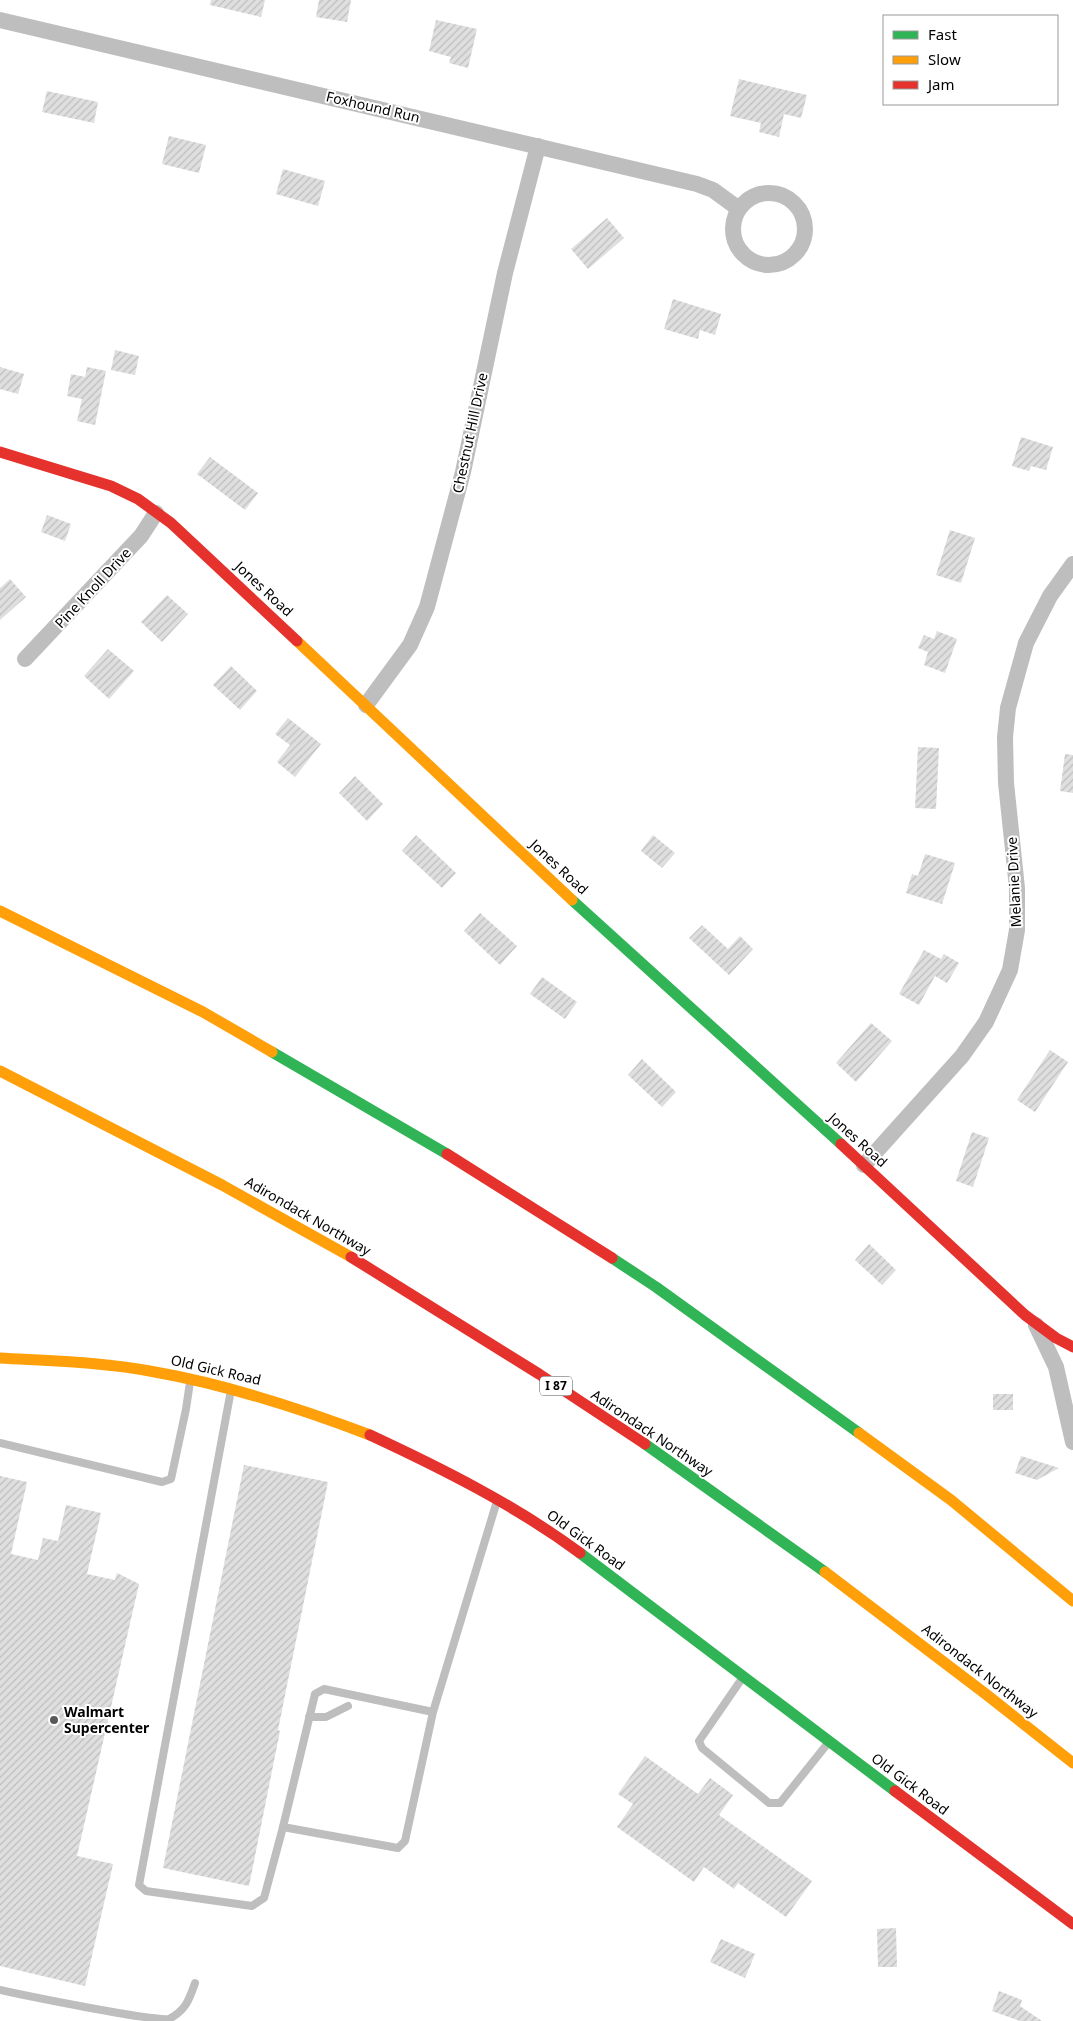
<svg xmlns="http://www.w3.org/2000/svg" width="1073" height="2021" font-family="'Noto Sans',sans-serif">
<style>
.building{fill:url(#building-hatch)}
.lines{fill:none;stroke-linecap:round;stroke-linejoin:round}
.lane{stroke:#bebebe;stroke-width:8}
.street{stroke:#bebebe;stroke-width:16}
.fast{stroke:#30b455;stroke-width:11}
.slow{stroke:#ff9f0a;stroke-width:11}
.jam{stroke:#e5322d;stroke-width:11}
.poi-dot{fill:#595959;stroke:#fff;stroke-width:2}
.labels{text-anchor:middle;stroke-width:4;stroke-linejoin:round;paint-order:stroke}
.shield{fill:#fff;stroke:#4c4c4c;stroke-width:1}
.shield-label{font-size:12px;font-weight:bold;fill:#000}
.street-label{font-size:14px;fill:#000;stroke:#fff}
.poi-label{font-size:14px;font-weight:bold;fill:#000;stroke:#fff;text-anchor:start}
</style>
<defs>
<pattern id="building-hatch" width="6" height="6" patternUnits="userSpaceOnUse" patternTransform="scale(1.25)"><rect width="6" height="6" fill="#dfdfdf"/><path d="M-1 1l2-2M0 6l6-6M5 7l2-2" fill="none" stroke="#bebebe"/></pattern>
</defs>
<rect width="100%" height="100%" fill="#fff"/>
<g class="building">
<polygon points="211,0 265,0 261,17 210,5"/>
<polygon points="319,0 351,0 347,22 316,17"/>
<polygon points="436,20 477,29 468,68 449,63 451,57 429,51"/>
<polygon points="739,79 807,95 801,118 784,114 779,137 759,132 761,123 730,116"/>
<polygon points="47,91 98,102 94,123 42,112"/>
<polygon points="169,136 206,145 199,173 162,164"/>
<polygon points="283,169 325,181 318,206 276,194"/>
<polygon points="607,218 624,238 588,269 571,249"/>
<polygon points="673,299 721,314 715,335 700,330 698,339 664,329"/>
<polygon points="115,350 139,356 135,375 111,370"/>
<polygon points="0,367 24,374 18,394 0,389"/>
<polygon points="87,367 106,371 95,425 77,421 82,399 67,396 71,374 85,377"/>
<polygon points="1021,437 1053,447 1046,470 1031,466 1029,471 1012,466"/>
<polygon points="210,457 258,493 245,510 197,474"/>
<polygon points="47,515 71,524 65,541 41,532"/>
<polygon points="950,530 975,538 961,583 936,575"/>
<polygon points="10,579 26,597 0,620 0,588"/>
<polygon points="167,595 188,614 162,642 141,622"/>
<polygon points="937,631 957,639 945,673 924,665 928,652 918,648 924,635 934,639"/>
<polygon points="108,649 134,671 109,699 84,676"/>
<polygon points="231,666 257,691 240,710 213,685"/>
<polygon points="288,718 321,744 295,777 277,762 290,745 275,734"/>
<polygon points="918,747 939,748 936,809 915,808"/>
<polygon points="1065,754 1073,755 1073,793 1060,791"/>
<polygon points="355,776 383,804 367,821 339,793"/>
<polygon points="416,835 456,873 442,888 402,851"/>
<polygon points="653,835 675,853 662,868 641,851"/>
<polygon points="925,854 955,863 942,904 906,893 912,874 918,876"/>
<polygon points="480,913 517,946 500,965 464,931"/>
<polygon points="702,925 728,949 740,936 753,949 729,975 689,938"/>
<polygon points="924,950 941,959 944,954 959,963 947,983 935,976 919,1005 899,994"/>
<polygon points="542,977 577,1002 565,1019 530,994"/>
<polygon points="871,1023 892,1041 856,1082 836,1063"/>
<polygon points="1050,1050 1068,1062 1035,1112 1017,1100"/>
<polygon points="642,1059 676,1092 662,1107 628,1075"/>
<polygon points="972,1132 989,1138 973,1187 956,1181"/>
<polygon points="869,1244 896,1270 882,1285 855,1260"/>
<rect x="993" y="1394" width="20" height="16"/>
<polygon points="1021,1456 1059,1468 1037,1480 1015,1473"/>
<polygon points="244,1465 328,1482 278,1730 280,1731 249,1886 163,1868"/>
<polygon points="0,1476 27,1482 11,1554 38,1560 43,1538 58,1541 66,1505 101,1513 87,1574 115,1580 117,1573 139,1584 77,1856 113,1864 85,1986 0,1966"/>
<polygon points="645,1756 698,1794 710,1778 733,1795 719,1815 812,1881 786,1917 738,1883 734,1889 704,1867 694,1882 617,1827 633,1804 618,1794"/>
<polygon points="896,1928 897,1967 878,1967 877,1929"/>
<polygon points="721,1939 755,1954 745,1978 710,1962"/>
<polygon points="999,1991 1022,2000 1020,2006 1042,2021 1020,2021 992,2011"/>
</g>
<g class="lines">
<g class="lane">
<polyline points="231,1390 139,1885 146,1891 252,1906 264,1898 283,1827"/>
<polyline points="0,1443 162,1482 171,1479 186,1409 190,1382"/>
<polyline points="743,1677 699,1741 702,1748 769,1803 780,1803 828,1743"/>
<polyline points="433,1712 324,1689 315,1694 283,1827 398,1848 405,1841 433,1712 497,1501"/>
<polyline points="309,1717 326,1717 348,1706"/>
<path d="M 0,1990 C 27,1996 150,2021 169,2019 C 186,2010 189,2000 195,1983"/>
</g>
<g class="street">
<polyline points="0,20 697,184 713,190 739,209"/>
<circle cx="769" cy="229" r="36"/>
<polyline points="25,659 141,536 156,513"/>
<polyline points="366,705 410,645 427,607 463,472 505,273 538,146"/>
<polyline points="864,1165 962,1056 986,1022 1010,970 1017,930 1017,888 1006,783 1005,737 1008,708 1026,643 1050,596 1073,564"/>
<polyline points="1036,1325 1056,1367 1073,1442"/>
</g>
<g class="fast">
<polyline points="572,900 841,1144"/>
<polyline points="272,1052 447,1154"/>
<polyline points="612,1258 656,1287 859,1433"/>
<polyline points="645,1444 825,1572"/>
<polyline points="580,1553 895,1791"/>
</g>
<g class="slow">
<polyline points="297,641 572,900"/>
<polyline points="0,911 203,1012 272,1052"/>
<polyline points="0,1071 222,1185 351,1257"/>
<path d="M 0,1358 C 52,1361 104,1362 155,1372 C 229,1385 299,1408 370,1435"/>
<polyline points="859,1433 951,1500 1073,1601"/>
<polyline points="825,1572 987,1695 1073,1763"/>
</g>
<g class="jam">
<polyline points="0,452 111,486 138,499 171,523 297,641"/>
<polyline points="841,1144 1025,1315 1056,1338 1073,1347"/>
<polyline points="447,1154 612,1258"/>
<polyline points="351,1257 539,1374 645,1444"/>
<path d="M 370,1435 C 443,1469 515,1505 580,1553"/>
<polyline points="895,1791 1073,1924"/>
</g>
</g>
<circle class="poi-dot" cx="54" cy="1720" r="5"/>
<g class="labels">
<rect class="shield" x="540" y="1376.5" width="32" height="19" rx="4"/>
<g class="shield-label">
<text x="556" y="1390">I 87</text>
</g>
<g class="street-label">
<text transform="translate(373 107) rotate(13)" y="5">Foxhound Run</text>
<text transform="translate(470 433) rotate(-78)" y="5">Chestnut Hill Drive</text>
<text transform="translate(93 588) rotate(-47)" y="5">Pine Knoll Drive</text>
<text transform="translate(264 589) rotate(43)" y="5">Jones Road</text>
<text transform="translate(559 867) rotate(43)" y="5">Jones Road</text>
<text transform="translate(1014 882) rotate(-93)" y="5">Melanie Drive</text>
<text transform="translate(858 1140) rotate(42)" y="5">Jones Road</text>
<text transform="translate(308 1216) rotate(30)" y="5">Adirondack Northway</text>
<text transform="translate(216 1370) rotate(13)" y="5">Old Gick Road</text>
<text transform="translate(652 1433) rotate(34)" y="5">Adirondack Northway</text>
<text transform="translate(586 1540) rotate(36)" y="5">Old Gick Road</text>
<text transform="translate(980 1671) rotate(38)" y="5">Adirondack Northway</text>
<text transform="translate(910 1784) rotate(37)" y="5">Old Gick Road</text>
</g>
<g class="poi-label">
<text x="64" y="1717">Walmart<tspan x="64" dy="16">Supercenter</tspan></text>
</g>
</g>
<rect x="883" y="15" width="175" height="90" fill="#ffffff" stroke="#999999"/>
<rect x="893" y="31" width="25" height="8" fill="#30b455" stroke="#999999"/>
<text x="928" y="40" font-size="15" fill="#000000">Fast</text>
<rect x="893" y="56" width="25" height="8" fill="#ff9f0a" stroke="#999999"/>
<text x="928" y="65" font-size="15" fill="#000000">Slow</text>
<rect x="893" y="81" width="25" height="8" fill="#e5322d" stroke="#999999"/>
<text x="928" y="90" font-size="15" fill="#000000">Jam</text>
</svg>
